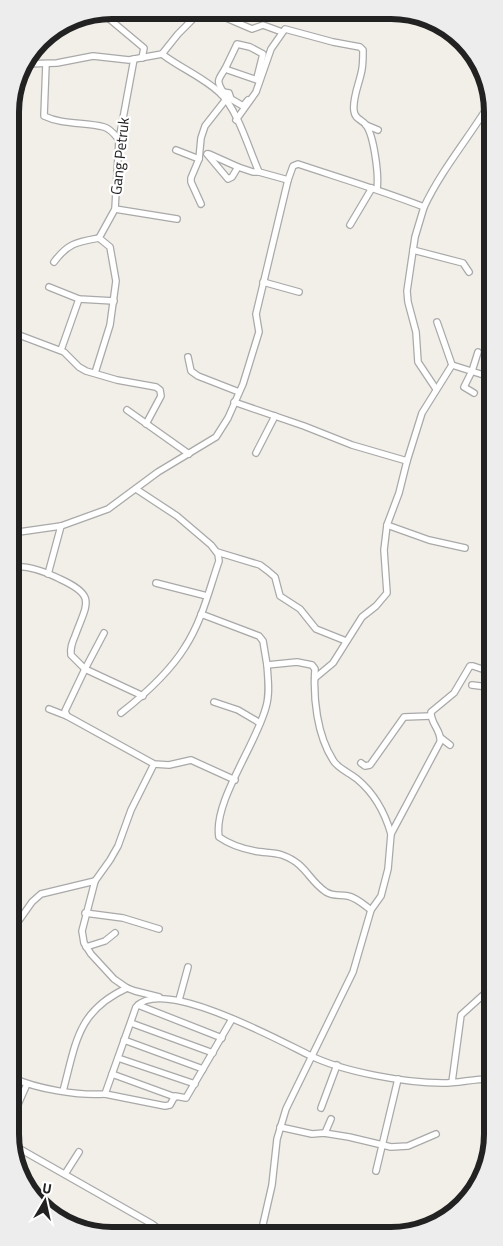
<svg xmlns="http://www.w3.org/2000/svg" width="503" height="1246" font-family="'Titillium Web',sans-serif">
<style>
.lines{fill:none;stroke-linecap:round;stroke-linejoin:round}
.minor-casing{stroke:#a9a9a9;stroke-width:8}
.minor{stroke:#fff;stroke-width:5.5}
.labels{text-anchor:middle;stroke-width:4.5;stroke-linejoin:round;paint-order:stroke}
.street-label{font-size:15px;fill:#222;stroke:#fff}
.rim{fill:none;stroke:#222;stroke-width:6}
</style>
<rect width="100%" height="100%" fill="#f2efe9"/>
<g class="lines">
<g class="minor-casing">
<g id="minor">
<polyline points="181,10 192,19"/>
<polyline points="210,11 252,29 263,25 282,32"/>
<polyline points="101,12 144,48 142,58"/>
<path d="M 162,54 C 180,68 203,77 220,93 C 238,110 249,150 259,172 L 288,180"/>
<polyline points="23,64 57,63 93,56 129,60 162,54 178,34 201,11"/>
<path d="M 46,64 L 44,116 C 63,125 85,122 104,127 C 111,129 115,135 119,140"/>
<polyline points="225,69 237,44 250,47 263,54 257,78"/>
<polyline points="223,92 229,93 231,99 243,106 248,100"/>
<path d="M 221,94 L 223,92 C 216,80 218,80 225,69 L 257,80"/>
<path d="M 236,120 L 256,92 L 271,49 L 285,29 L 333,42 L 360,47 L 363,50 C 363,56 363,63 362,69 C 360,82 352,98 354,111 C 355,119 361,119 366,125 C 374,136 379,175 377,189"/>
<polyline points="366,125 378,130"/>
<polyline points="176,150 199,159"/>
<polyline points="207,154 228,179 232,177 238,167 253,172 259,172"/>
<polyline points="209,154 238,167"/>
<polyline points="201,204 191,182 191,178 199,159 201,138 205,126 227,98"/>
<polyline points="424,207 415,237 407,291 408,302 416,332 418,362 436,389"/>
<polyline points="115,209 177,219"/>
<polyline points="350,225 372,188"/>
<polyline points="413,250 463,263 469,272"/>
<path d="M 54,262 C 68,243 77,242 99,238"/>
<polyline points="263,282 299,292"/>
<polyline points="49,287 79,299 114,301"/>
<polyline points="437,322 452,365"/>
<polyline points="11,332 64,352 79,367 86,371 117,380 156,387 160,390 161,396 146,424"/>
<polyline points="61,350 79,299"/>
<polyline points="188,357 191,371 198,376 239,392"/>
<polyline points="95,373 110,325 116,281 110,247 99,238 115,209 119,140 134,59"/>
<polyline points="474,393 464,387 472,371 478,352"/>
<polyline points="234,402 304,426 352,445 407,461 422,413 452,365 490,377"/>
<polyline points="127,410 189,454"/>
<polyline points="256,453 275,416"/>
<polyline points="407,461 399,493 387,525 429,540 465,548"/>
<path d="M 12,533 L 61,526 L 108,509 L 158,472 L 216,437 L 228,418 L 243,384 L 259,332 L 256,314 L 288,180 L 293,166 L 298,164 C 340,178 383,191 424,207 C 442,169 468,139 490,103"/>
<polyline points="217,552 260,565 268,571 275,577 280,596 300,609 316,629 346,641"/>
<path d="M 12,567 C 27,565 46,572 60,579 C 97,596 87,603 75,636 C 72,643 70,648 71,655 L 85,669 L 143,696"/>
<polyline points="48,574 61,526"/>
<polyline points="156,583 207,596"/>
<path d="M 201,614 L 259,636 L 263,641 L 267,665 L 297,662 L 312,665 L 315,669 C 313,698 317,735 333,760 C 337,768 350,773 357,779 C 374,793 385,813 391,834"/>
<polyline points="104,633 85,669 65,711 67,716 154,764 169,765 191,760 235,780"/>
<path d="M 267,665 C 268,679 270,694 266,707 C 256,745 213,802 219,837 C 229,844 244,849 255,851 C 264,853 273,852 282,855 C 307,864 307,879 326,892 C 334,897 340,894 348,896 C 357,898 364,905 371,910"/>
<polyline points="315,678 333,663 362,617 376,606 387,593 384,550 387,525"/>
<polyline points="472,685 488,687 491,684"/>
<polyline points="214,702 238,710 260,723"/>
<polyline points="49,709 67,716"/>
<path d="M 121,713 C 144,695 169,673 185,647 C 202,621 209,590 219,561 L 218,554 L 211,545 L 177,516 L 136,489"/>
<polyline points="441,738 450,745"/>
<polyline points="361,763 365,766 370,765 404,717 431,716"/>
<polyline points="154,764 131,810 118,846 110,860 95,881 82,931 84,943 91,954 114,979 127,988 135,991 159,997"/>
<polyline points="85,913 123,918 159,929"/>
<polyline points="13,929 32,902 41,894 95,881"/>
<polyline points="86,947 105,941 115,933"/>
<polyline points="179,1000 188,967"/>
<polyline points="138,1005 222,1038"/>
<polyline points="131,1023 213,1053"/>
<polyline points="124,1040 203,1069"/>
<polyline points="118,1058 195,1084"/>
<polyline points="112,1074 175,1097"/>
<path d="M 13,1078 C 37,1089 79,1096 105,1094 L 136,1007 C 162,976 280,1041 309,1055 C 343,1072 406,1083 443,1083 C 460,1083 476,1078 493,1079"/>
<polyline points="452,1082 461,1015 492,987"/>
<path d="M 63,1091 C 76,1043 77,1011 127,988"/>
<polyline points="105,1094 165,1106 170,1105 175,1096 186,1098 232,1019"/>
<polyline points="321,1108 337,1065"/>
<polyline points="13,1116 27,1084"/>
<polyline points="280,1127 312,1134 324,1133 349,1137 391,1147 408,1146 436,1134"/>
<polyline points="325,1133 331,1119"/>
<polyline points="13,1145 152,1224 156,1227 158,1234"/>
<polyline points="376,1171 398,1079"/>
<polyline points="65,1174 79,1152"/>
<path d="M 261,1233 L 272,1185 L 277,1139 L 286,1109 L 353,972 L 371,910 L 381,896 L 388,869 L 391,834 L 440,742 C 442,731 430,723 431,712 L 454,693 L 470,666 L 473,666 L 491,672"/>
</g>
</g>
<use href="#minor" class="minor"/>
</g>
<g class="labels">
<g class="street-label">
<text transform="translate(120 156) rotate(-84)" y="5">Gang Petruk</text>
</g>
</g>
<path d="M0 0H503V1246H0ZM112 19H391A93 93 0 0 1 484 112V1134A93 93 0 0 1 391 1227H112A93 93 0 0 1 19 1134V112A93 93 0 0 1 112 19Z" fill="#ededed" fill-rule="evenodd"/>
<path class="rim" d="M112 19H391A93 93 0 0 1 484 112V1134A93 93 0 0 1 391 1227H112A93 93 0 0 1 19 1134V112A93 93 0 0 1 112 19Z"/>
<g transform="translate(45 1201) rotate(9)" stroke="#ffffff" stroke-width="4" paint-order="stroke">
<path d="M0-4L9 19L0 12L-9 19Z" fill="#222222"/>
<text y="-8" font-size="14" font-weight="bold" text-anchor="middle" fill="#222222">U</text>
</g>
</svg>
